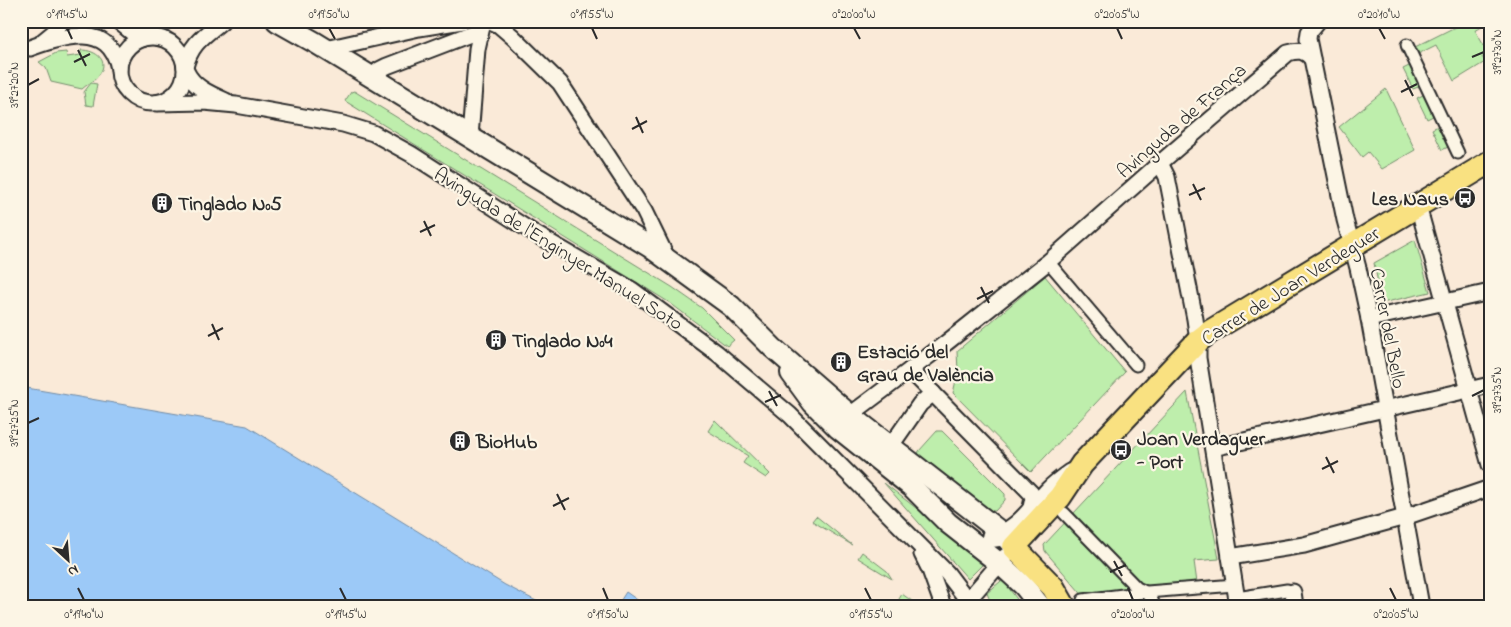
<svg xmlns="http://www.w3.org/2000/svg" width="1511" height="627" font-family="'Indie Flower',sans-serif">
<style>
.green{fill:#beeeac;stroke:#748c6c}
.water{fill:#9cc9f7;stroke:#6f8aa5}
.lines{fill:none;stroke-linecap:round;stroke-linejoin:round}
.pedestrian-casing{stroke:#2b2b2b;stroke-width:15}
.minor-casing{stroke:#2b2b2b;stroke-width:19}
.secondary-casing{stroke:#2b2b2b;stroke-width:24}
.primary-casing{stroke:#2b2b2b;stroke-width:26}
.pedestrian{stroke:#fcf5e5;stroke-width:11}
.minor{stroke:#fcf5e5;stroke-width:15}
.secondary{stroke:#fcf5e5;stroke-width:20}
.primary{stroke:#f9e181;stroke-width:22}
.ticks{fill:none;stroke:#2b2b2b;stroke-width:2}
.labels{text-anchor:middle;stroke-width:4.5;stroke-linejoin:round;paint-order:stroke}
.street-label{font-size:20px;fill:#2b2b2b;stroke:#fcf5e5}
.poi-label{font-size:20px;font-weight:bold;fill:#2b2b2b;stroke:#fcf5e5;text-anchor:start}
.neatline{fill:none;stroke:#2b2b2b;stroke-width:2}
.ticks-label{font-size:12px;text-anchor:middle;fill:#2b2b2b}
</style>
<rect width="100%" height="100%" fill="#faead8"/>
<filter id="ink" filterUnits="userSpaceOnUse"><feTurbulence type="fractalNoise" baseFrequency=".02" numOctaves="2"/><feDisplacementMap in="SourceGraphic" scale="10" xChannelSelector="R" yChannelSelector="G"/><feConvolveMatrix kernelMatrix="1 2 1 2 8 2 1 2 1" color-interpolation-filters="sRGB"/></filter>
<g filter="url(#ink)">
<g class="green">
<polygon points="1467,21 1490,21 1490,27 1487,23 1475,30 1484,46 1490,43 1490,52 1482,57 1485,62 1454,81 1436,45 1416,55 1413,48"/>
<path d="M 81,50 C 96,50 111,61 98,76 C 94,82 87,84 82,89 L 51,82 L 46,68 L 39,62 L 56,53 L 66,52 L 67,57 L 81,55 Z"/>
<polygon points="1411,65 1421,86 1413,89 1403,69"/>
<polygon points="91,83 97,84 93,106 86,105 84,92"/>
<polygon points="1386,89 1415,150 1382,169 1368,152 1362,157 1339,127"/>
<polygon points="354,91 672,287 702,308 734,340 727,346 670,303 345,101 351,92"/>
<polygon points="1425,94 1435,115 1427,119 1417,98"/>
<polygon points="1440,125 1450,146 1442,150 1432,129"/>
<polygon points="1415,240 1430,292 1382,303 1374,263"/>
<polygon points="1045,276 1125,372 1031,472 953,393 958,372 957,351"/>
<polygon points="1187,392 1219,559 1194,561 1197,583 1085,598 1045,551 1044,545"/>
<polygon points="715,420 770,474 766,478 743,463 748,456 708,431"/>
<polygon points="937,431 942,431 1005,494 1005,500 995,511 990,511 918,455 919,451"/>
<polygon points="884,483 985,562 968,579"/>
<polygon points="816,516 852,545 812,521"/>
<polygon points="862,552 887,571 892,579 858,558"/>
<polygon points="1001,581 1005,583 1022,606 992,606 987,593"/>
<polygon points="902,594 919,606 895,606"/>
</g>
<g class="water">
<polygon points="21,387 247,426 505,585 546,606 21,606"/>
<polygon points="626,592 646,606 617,606"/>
</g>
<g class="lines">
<g class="pedestrian-casing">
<g id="pedestrian">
<polyline points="1407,45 1458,153"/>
<polyline points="1051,265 1136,365"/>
<path d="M 1064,513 L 1137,588 C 1147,592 1151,595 1154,606"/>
<polyline points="1237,598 1287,590"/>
<polyline points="1083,600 1147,592 1235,585"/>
</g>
</g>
<g class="minor-casing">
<g id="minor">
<polyline points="118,21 140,39"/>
<polyline points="490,21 499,25 513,37 560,83 644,211 667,258"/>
<polyline points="1318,21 1309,32 1308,39 1345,220 1358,268 1369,319 1421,606"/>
<circle cx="152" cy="70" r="33"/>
<polyline points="141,39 143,21"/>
<polyline points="43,41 54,32 62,21"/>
<path d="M 30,48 C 62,36 110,21 119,69"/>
<polyline points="326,49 419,28 462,21"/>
<path d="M 185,67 C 191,43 204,36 222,21"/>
<path d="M 186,71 C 193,87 210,94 226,101"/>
<polyline points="372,77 379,70 387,66 481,30"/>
<polyline points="157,103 204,102 236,105 343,124 373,133 411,154 537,235 632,290 717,353 790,415 947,573 972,606"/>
<polyline points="470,137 477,49 483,22"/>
<polyline points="1160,163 1167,177 1195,319 1198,341 1198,358 1238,606"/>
<polyline points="1418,206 1490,465"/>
<polyline points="1369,319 1490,292"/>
<polyline points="910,370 1031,493 1033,498 1030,512"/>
<path d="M 850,415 L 946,343 L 1048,262 L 1160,163 L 1288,53 C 1298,50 1305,50 1312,59"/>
<polyline points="890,447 920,404 933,393"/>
<polyline points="1213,448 1490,385"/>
<polyline points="922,554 930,570 943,606"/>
<polyline points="1230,557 1304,545 1405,517 1490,488"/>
<polyline points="1293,592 1295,606"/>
<polyline points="968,600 1006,556"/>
</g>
</g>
<g class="secondary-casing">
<g id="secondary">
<polyline points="277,21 316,43 650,247 731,306 773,348 850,415 1003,534 1014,547"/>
<polyline points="791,373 813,403 838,428 912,487 948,523 999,563 1024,586 1040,606"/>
<path d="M 992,537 C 1016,536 1034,507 1050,491 C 1056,485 1064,479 1071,474"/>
</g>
</g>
<g class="primary-casing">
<polyline id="primary" points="1064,606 1053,587 1014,547 1060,497 1082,464 1198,341 1211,331 1490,162"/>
</g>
<use href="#pedestrian" class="pedestrian"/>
<use href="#minor" class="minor"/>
<use href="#secondary" class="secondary"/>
<use href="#primary" class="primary"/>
</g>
</g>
<path class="ticks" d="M 67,28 L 72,39M 329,28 L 335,39M 592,28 L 597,39M 854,28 L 860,39M 1117,28 L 1122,39M 1379,28 L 1385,39M 78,50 L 86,66M 1472,57 L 1484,52M 74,62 L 90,54M 1405,80 L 1413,96M 28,85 L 39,79M 1401,92 L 1417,84M 636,117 L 643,133M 632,129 L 647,121M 1193,184 L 1201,200M 1189,195 L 1205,188M 424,221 L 431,236M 420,232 L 435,225M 981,287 L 989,303M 977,299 L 993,291M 212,324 L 219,340M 208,336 L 223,328M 769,391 L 777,406M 1472,396 L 1484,390M 765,402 L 781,395M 28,423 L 39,418M 1326,457 L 1334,473M 1322,469 L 1338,461M 557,494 L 565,510M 553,506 L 569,498M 1114,561 L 1122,576M 1110,572 L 1126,565M 78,588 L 84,600M 340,588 L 346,600M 603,588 L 608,600M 865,588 L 871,600M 1128,588 L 1133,600M 1390,588 L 1396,600"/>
<defs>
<g id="bus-disc" transform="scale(1.125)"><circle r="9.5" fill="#2b2b2b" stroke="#fcf5e5"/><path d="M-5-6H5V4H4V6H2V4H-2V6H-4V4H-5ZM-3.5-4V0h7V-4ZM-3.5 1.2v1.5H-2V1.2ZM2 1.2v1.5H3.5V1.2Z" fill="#fff"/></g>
<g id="building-disc" transform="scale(1.125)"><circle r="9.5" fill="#2b2b2b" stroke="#fcf5e5"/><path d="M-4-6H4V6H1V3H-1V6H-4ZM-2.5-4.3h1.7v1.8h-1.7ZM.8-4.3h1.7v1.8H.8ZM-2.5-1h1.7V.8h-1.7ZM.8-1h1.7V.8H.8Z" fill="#fff"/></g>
</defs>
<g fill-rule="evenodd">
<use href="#bus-disc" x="1465" y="198"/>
<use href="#building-disc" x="162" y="203"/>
<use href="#building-disc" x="496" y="340"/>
<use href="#building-disc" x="841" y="362"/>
<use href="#building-disc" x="460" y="441"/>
<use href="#bus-disc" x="1121" y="450"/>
</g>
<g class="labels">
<g class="street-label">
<text transform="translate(1181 120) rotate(-41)" y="7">Avinguda de França</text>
<text transform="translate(559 248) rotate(32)" y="7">Avinguda de l'Enginyer Manuel Soto</text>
<text transform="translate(1290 285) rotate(-32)" y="7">Carrer de Joan Verdeguer</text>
<text transform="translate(1389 328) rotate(79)" y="7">Carrer del Bello</text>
</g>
<g class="poi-label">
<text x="1449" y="205" text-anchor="end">Les Naus</text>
<text x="178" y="210">Tinglado Nº5</text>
<text x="512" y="347">Tinglado Nº4</text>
<text x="857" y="358">Estació del<tspan x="857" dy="23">Grau de València</tspan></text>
<text x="1137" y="445">Joan Verdaguer<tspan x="1137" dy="23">- Port</tspan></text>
<text x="476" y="448">BioHub</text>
</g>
</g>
<rect width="1511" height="627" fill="none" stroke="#fcf5e5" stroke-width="55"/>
<g transform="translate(68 560) rotate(154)" stroke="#fcf5e5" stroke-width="4" paint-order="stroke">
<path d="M0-4L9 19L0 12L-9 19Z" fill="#2b2b2b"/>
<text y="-8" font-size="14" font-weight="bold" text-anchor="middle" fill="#2b2b2b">N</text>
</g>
<rect x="28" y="28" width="1456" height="572" class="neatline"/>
<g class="ticks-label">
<text x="67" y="18">0°19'45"W</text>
<text x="329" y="18">0°19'50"W</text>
<text x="592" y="18">0°19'55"W</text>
<text x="854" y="18">0°20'00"W</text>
<text x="1117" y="18">0°20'05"W</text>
<text x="1379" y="18">0°20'10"W</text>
<text transform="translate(1497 52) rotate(-90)" y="4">39°27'30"N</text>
<text transform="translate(14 85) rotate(-90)" y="4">39°27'20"N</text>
<text transform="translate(1497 390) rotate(-90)" y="4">39°27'35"N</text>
<text transform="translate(14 423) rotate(-90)" y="4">39°27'25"N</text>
<text x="84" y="618">0°19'40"W</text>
<text x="346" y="618">0°19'45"W</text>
<text x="608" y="618">0°19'50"W</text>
<text x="871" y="618">0°19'55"W</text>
<text x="1133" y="618">0°20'00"W</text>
<text x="1396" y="618">0°20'05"W</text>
</g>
</svg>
